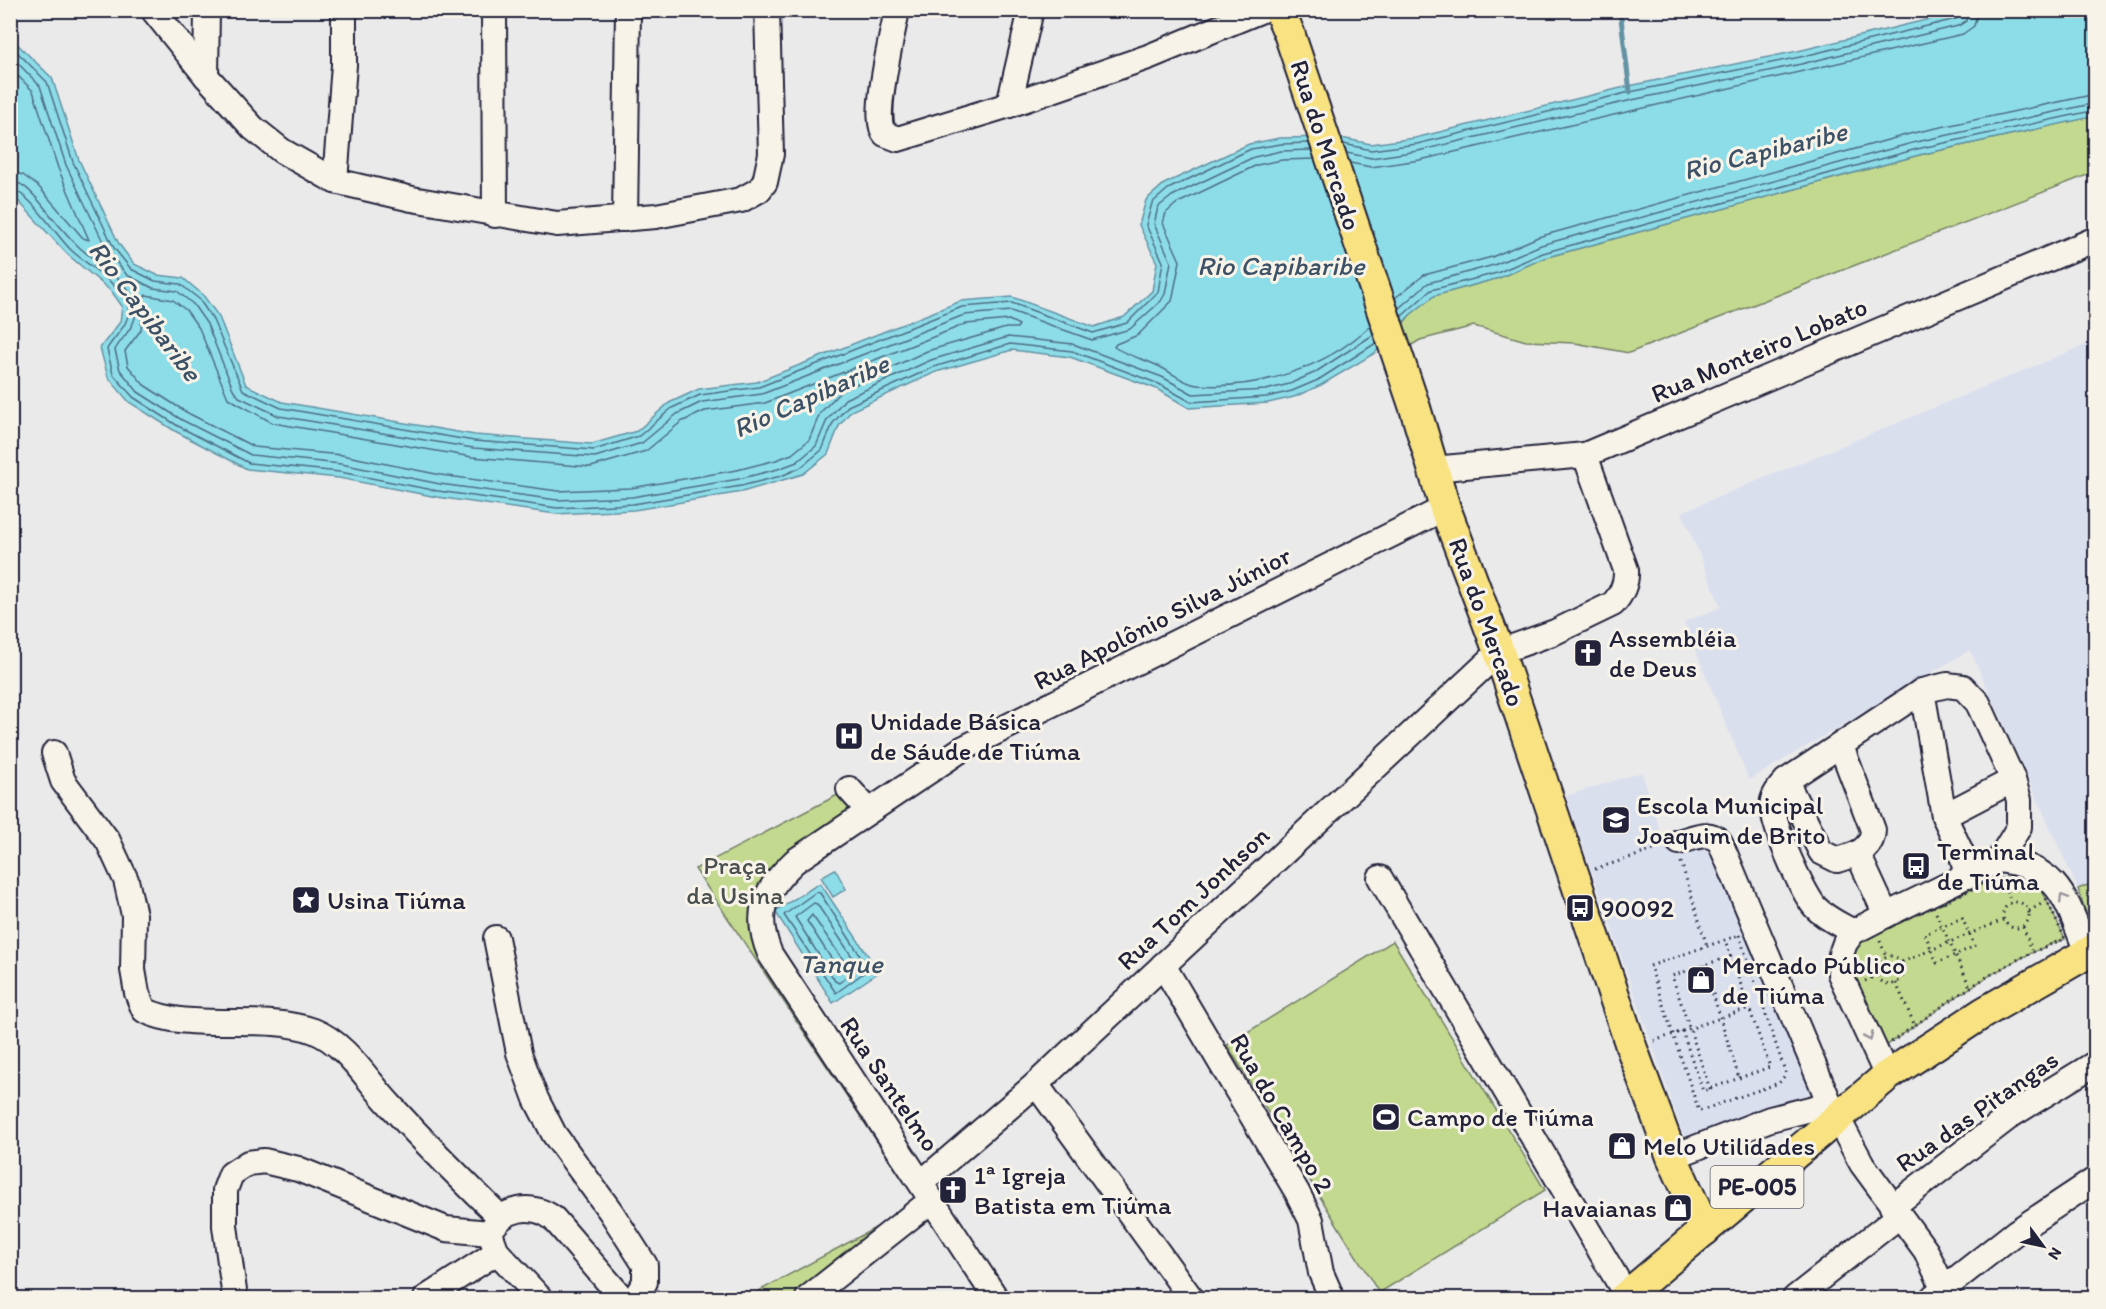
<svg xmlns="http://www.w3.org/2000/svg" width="2106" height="1309" font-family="Itim,sans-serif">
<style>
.built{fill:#dadfee}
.green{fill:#c3d98f;stroke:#727e65;stroke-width:1.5}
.water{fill:#8ddde9;stroke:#6292a3;stroke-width:1.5}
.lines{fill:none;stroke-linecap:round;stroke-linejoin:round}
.shore{stroke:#4d6d81;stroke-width:1.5}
.stream{stroke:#6292a3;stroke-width:5}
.minor-casing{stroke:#22223b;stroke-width:28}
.major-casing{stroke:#22223b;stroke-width:34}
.path{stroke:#22223b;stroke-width:3;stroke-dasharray:1.5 4.5;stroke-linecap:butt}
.minor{stroke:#f7f3e8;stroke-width:24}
.major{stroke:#f8e281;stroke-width:30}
.oneway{stroke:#97959a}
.labels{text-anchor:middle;stroke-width:6;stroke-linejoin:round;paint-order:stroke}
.shield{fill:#f7f3e8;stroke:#62616f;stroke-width:1.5}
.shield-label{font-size:24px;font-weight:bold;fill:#22223b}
.street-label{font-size:26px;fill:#22223b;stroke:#f7f3e8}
.poi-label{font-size:26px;fill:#22223b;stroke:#f7f3e8;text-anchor:start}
.park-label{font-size:26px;fill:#4a5050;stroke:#f7f3e8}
.water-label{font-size:27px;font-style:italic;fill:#3d5166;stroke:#f7f3e8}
</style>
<rect width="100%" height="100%" fill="#eaeaeb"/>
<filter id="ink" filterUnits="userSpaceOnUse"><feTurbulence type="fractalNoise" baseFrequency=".0167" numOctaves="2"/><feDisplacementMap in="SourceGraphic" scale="12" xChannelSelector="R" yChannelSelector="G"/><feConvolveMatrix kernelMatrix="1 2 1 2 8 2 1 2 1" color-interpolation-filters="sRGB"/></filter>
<g filter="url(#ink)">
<g class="built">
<polygon points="2095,341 2095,882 2078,889 1970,650 1749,780 1684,622 1721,607 1682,512"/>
<polygon points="1642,772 1664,844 1717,827 1815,1092 1684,1137 1566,796"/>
</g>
<g class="green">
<polygon points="2095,116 2095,172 1629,353 1575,343 1526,341 1474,326 1420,340 1407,348 1398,330 1410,315 1433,296 1499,278 1544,258 1919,155"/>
<polygon points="849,789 852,809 768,880 768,970 907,1186 695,869"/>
<path d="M 2013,876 L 2041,888 L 2065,939 C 1997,963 1939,1010 1880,1050 L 1849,979 L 1848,959 L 1856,942 L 1992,880 Z"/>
<polygon points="2095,882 2095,925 2089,922 2078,889"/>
<polygon points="1393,941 1545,1190 1379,1293 1227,1045"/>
<polygon points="901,1214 796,1298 746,1298"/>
</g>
<g class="water">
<polygon points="1967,10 2095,11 2096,116 1919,155 1544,258 1499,278 1434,296 1410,315 1375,353 1321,385 1294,397 1268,403 1189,408 1157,389 1070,357 1012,350 936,372 851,411 839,426 828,454 803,474 742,492 634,510 556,514 437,497 339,478 247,469 175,431 129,402 108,377 100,348 120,322 122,306 112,292 67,254 11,193 10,37 52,78 79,160 119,244 134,264 157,275 183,278 203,295 219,317 246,385 282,402 475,435 592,444 637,431 669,403 699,389 757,382 961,301 1012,297 1094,327 1124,317 1152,291 1157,263 1139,225 1146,200 1164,184 1249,144 1280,138 1336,137 1371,144 1415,138 1629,86 1798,51"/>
<polygon points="835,869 846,889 833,897 821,877"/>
<polygon points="820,883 879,972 833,1003 775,911"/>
</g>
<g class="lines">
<g class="shore">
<polyline points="10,45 47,82 73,162 114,248 131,269 155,281 180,284 199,299 213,320 243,390 281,408 474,441 594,450 639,436 672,408 700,395 759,387 962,307 1012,303 1093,333 1127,323 1158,292 1163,262 1146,225 1152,203 1168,189 1251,149 1281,144 1309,143"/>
<polyline points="10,55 40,86 66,165 108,252 127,275 153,288 177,291 193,304 207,324 233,389 239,397 279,416 473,448 595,457 642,443 677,414 702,402 762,394 964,315 1011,311 1092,340 1130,329 1161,301 1165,294 1171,262 1154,224 1158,207 1172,196 1254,157 1281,151 1311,150"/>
<polyline points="10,68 33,91 58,168 89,240 83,238 39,187 23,175 10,172"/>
<polyline points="1344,144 1371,150 1417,144 1630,92 1800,57 1956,19 1960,16 1961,10"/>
<polyline points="1347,153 1371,158 1418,151 1632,100 1801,64 1958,26 1966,21 1969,10"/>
<path d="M 1314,159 L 1282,160 L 1257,165 L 1176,204 L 1166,213 L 1163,223 L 1180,261 L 1172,301 L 1138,335 L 1116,344 L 1114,347 C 1126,355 1143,359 1156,365 C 1169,370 1184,384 1197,385 C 1257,390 1326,368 1370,326"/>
<polyline points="1350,163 1371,167 1420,160 1963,34 1974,26 1978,10"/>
<path d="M 10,181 C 23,182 32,193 40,202 C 51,216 63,231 76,244 C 93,262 125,277 134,301 C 142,322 123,335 115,350 L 120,370 L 138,392 L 182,420 L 251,455 L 341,464 L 440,484 L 557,500 L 632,497 L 739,479 L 778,469 L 797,462 L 816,446 L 827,420 L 845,399 L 931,360 L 1008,337 L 1073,344 L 1162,377 L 1193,394 L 1266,390 L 1289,384 L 1314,373 L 1373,335"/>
<path d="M 10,189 C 29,191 57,237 71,250 C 86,264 122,286 128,305 C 132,323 115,335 107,349 L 113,374 L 133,397 L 178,426 L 249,463 L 340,472 L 438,491 L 557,508 L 633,504 L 741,486 L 781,476 L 800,468 L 822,450 L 833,423 L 848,406 L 934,367 L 1010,344 L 1072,351 L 1159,384 L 1191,402 L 1267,397 L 1292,391 L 1318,380 L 1376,343"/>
<polygon points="146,295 173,300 186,310 199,328 228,398 273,423 472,457 591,467 646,451 681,422 705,411 765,403 966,324 1009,320 1019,325 1017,328 1006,328 927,351 841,391 820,413 809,440 792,454 776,460 737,470 631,488 558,491 441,475 342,455 254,447 186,412 144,385 128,366 125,351 141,330 143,298"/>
<polyline points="1395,298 1424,275 1492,257 1538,237 1913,133 2096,94"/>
<polyline points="1399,308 1428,283 1494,265 1541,245 1916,142 2096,103"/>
<polyline points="1402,316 1431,290 1497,273 1543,253 1917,149 2096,110"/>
<polygon points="816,892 820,893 869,969 836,993 784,915"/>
<polygon points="814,903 817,904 859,967 839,983 835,981 795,917"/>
<polygon points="812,915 846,964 842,970 838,969 807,921"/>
</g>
<polyline class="stream" points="1620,10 1630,92"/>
<g class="minor-casing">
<g id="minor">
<polyline points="153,10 206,76 253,128 282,151 335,181 412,199 557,224 656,216 741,200 759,190 765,182 771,154 767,10"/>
<polyline points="494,10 495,215"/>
<path d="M 897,10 C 893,33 871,119 885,134 L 898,139 L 1009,105 L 1148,57 L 1262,10"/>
<polyline points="206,76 207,10"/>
<polyline points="1009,105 1031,10"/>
<polyline points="335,181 344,65 344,10"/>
<polyline points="625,219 628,10"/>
<polyline points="1433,469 1585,455 2096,239"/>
<polyline points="1922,691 1944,816 1961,852 1967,876"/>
<path d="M 54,753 L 63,781 L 108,841 L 126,880 L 134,915 L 133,970 L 137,993 L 144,1010 C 188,1033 263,1012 314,1031 C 347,1044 368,1082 392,1107 C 427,1145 463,1181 500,1217"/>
<path d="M 1786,781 L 1821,852 L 1837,860 C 1854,855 1872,851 1873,830 L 1841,746"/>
<polyline points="849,789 868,810"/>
<polyline points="1944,816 2013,780"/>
<path d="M 1679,842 C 1693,838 1709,829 1720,842 L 1830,1104 L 1862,1164 L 1926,1251 L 1948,1298"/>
<polyline points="1858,854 1886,915"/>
<path d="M 1999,860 C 2061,867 2066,901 2087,952"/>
<polyline points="1380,878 1628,1298"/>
<path d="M 1853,932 C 1841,925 1825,918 1815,907 C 1802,891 1769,820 1773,800 C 1775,793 1781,786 1786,781 L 1922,691 L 1947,685 L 1963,687 L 1978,703 L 2013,780 L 2019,800 L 2019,827 L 1999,860 L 1886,915 L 1853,932 L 1845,943 L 1841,954 L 1840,974 L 1887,1076"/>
<polyline points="496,938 519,1053 536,1099 554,1134 611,1212 645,1265 645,1282 635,1298"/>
<polyline points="1163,965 1297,1192 1311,1220 1321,1273 1332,1298"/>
<polyline points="1036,1084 1191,1298"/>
<polyline points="1672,1157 1770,1119 1830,1104"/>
<path d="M 922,1182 L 1036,1084 L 1499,652 L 1555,632 L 1613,604 C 1622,594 1627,584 1626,570 L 1585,455"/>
<polyline points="1892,1207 2013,1114 2096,1063"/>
<polyline points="1933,1297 2016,1232 2096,1179"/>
<polyline points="235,1298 225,1226 225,1190 231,1174 248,1163 264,1161 298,1169 446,1229 490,1233"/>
<polyline points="426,1298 497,1252"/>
<path d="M 540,1298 L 497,1252 L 490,1233 C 502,1207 533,1202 554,1219 L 622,1298"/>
<polyline points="808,1298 932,1200"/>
<path d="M 996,1298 L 770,954 C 753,913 764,890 795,861 L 962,749 L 1445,508"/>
<polyline points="1795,1298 1899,1216"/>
</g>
</g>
<g class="major-casing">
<g id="major">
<polyline points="1279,10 1289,33 1415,408 1445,508 1499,652 1632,1049 1672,1157 1705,1230"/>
<polyline points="1624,1298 1887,1076 1983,1013 2096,948"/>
</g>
</g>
<g class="path">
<polyline points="1681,862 1707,946"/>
<polyline points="1595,869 1660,848"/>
<path d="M 2013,876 L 2041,888 L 2065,939 C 1997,963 1939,1009 1880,1050 L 1849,979 L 1848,959 L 1856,942 L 1992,880 Z"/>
<polyline points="2001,880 2011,901"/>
<circle cx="2016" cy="915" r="13"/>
<polyline points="2029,911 2043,903"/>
<polyline points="1936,913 1971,989"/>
<polygon points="1962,918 1975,946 1937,963 1925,934"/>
<polyline points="2023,927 2032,950"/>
<polygon points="1739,935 1786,1074 1779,1083 1699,1111 1650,966"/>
<polyline points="1880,941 1886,956"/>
<circle cx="1890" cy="970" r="14"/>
<polyline points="1902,962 2003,920"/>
<polyline points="1704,965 1739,1078"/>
<polyline points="1865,981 1877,975"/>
<polyline points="1896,983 1915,1026"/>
<polyline points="1682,1031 1703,1091 1770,1067 1725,940"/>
<polyline points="1654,1041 1749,1008"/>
<polyline points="1710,1089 1672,976 1731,956"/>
</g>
<use href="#minor" class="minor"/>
<use href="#major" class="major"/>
</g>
<defs><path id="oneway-chevron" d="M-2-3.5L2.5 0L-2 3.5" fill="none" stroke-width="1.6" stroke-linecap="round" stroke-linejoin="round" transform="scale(1.5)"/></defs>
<g class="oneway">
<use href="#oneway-chevron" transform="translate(2063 898) rotate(-122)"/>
<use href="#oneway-chevron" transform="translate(1869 1037) rotate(66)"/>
</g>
</g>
<defs>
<g id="church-square" transform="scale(1.5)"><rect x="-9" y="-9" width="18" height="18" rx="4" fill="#22223b" stroke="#f7f3e8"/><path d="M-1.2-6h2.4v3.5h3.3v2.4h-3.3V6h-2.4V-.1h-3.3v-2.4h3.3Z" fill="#fff"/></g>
<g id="hospital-square" transform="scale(1.5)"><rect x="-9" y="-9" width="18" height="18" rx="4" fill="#22223b" stroke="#f7f3e8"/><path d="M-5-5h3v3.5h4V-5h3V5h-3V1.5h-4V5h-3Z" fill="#fff"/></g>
<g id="school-square" transform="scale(1.5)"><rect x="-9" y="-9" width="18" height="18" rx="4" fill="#22223b" stroke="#f7f3e8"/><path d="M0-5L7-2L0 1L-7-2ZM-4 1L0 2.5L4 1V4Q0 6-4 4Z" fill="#fff"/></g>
<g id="bus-square" transform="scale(1.5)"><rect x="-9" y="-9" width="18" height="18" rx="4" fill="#22223b" stroke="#f7f3e8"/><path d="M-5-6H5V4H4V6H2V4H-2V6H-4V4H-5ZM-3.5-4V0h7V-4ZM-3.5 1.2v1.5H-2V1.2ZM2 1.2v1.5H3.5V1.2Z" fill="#fff"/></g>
<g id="sight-square" transform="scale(1.5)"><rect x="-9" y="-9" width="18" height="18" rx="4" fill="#22223b" stroke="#f7f3e8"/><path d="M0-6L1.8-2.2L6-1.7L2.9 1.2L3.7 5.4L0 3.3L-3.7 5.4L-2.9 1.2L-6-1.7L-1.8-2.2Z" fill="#fff"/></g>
<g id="shop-square" transform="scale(1.5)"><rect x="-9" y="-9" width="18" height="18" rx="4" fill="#22223b" stroke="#f7f3e8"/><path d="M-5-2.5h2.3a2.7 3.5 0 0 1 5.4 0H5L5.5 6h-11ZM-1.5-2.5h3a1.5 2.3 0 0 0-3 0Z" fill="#fff"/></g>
<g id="stadium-square" transform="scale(1.5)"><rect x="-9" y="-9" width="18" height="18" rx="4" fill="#22223b" stroke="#f7f3e8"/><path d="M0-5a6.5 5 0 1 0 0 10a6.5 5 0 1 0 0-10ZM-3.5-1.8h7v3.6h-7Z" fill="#fff"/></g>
</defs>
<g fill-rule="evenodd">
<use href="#church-square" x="1588" y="653"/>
<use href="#hospital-square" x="849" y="736"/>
<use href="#school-square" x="1616" y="820"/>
<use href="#bus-square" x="1916" y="866"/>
<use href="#sight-square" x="306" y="900"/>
<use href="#bus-square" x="1580" y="908"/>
<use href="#shop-square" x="1701" y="980"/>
<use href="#stadium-square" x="1386" y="1117"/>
<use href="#shop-square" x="1622" y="1146"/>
<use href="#church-square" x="953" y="1190"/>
<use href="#shop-square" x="1678" y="1208"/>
</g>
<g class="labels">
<rect class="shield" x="1710.5" y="1166" width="93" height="42" rx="4.5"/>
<g class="shield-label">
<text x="1757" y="1195">PE-005</text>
</g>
<g class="street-label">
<text transform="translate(1326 145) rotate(72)" y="9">Rua do Mercado</text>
<text transform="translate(1759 350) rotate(-23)" y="9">Rua Monteiro Lobato</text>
<text transform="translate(1162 618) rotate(-27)" y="9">Rua Apolônio Silva Júnior</text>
<text transform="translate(1487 622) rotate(70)" y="9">Rua do Mercado</text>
<text transform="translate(1193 898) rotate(-43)" y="9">Rua Tom Jonhson</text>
<text transform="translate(890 1084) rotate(56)" y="9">Rua Santelmo</text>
<text transform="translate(1977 1111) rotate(-35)" y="9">Rua das Pitangas</text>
<text transform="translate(1282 1113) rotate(60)" y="9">Rua do Campo 2</text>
</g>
<g class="poi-label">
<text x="1609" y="647">Assembléia<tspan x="1609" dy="30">de Deus</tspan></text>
<text x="870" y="730">Unidade Básica<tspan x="870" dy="30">de Sáude de Tiúma</tspan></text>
<text x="1637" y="814">Escola Municipal<tspan x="1637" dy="30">Joaquim de Brito</tspan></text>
<text x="1937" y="860">Terminal<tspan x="1937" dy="30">de Tiúma</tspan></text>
<text x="327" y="909">Usina Tiúma</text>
<text x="1601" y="917">90092</text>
<text x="1722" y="974">Mercado Público<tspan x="1722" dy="30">de Tiúma</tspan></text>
<text x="1407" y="1126">Campo de Tiúma</text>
<text x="1643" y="1155">Melo Utilidades</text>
<text x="974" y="1184">1ª Igreja<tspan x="974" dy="30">Batista em Tiúma</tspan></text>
<text x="1657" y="1217" text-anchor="end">Havaianas</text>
</g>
<g class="park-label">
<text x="735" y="874">Praça<tspan x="735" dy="30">da Usina</tspan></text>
</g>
<g class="water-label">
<text transform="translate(1765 151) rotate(-14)" y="9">Rio Capibaribe</text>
<text x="1281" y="275">Rio Capibaribe</text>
<text transform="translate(145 311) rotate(53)" y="9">Rio Capibaribe</text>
<text transform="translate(811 396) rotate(-24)" y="9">Rio Capibaribe</text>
<text x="841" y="973">Tanque</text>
</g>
</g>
<rect width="2106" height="1309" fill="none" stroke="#f7f3e8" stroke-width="36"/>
<rect x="18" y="18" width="2070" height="1273" fill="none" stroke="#22223b" stroke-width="2" filter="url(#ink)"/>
<g transform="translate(2043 1246) rotate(123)" stroke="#f7f3e8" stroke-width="4.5" paint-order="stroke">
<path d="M0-4.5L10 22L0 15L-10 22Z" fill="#22223b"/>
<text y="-9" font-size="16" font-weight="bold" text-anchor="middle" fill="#22223b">N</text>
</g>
</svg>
